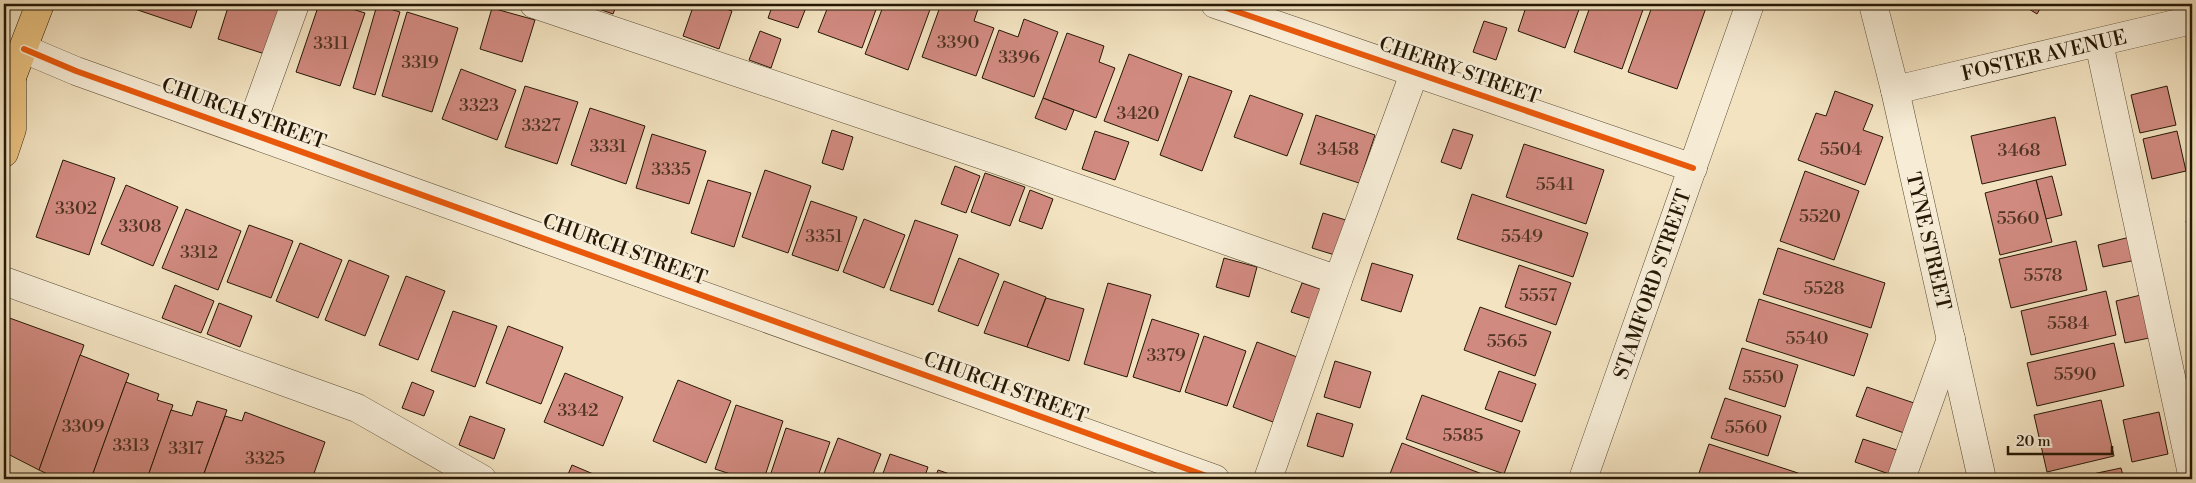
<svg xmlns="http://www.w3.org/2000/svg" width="2196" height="483" font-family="'Libre Bodoni',serif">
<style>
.building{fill:#d18a80;stroke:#251805}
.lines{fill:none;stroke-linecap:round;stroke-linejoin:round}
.minor-casing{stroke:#584b34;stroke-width:29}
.major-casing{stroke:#251805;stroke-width:29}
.minor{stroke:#f7edd7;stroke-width:28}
.major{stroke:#eac280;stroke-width:28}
.cycleway-casing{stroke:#f7edd7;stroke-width:9}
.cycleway{stroke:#e8590c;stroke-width:6}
.labels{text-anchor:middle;stroke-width:5;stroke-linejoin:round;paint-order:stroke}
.number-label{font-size:18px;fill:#503424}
.street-label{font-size:20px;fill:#251805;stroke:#f7edd7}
</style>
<rect width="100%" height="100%" fill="#f3e3c1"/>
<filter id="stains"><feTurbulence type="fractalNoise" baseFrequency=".004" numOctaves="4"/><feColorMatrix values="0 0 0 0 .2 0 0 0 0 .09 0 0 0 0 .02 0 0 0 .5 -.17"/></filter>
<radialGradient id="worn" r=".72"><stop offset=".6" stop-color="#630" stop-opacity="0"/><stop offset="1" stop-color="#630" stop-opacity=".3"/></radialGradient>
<g class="building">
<polygon points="120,4 199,4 191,28"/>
<polygon points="229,4 285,4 268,55 218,39"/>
<polygon points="319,4 336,4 365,13 340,86 296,72"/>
<polygon points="585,4 617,4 613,14"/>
<polygon points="694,4 712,4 732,11 719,49 683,36"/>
<polygon points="773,4 824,4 822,10 807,5 798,28 768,18"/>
<polygon points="829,4 878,4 862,48 818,32"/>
<polygon points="884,4 932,4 908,70 865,54"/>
<polygon points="941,4 974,4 979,6 974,21 994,28 976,76 922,57"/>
<polygon points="1527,4 1581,4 1565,48 1518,31"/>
<polygon points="1591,4 1645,4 1622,69 1574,52"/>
<polygon points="1653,4 1707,5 1677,89 1628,72"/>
<polygon points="2021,4 2043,4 2037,14"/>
<polygon points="377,5 400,12 375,95 353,88"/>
<polygon points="492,8 535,20 522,62 480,49"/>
<polygon points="407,12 458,28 432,112 382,96"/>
<polygon points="1024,19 1058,32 1034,97 982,78 999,30 1018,37"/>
<polygon points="1484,21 1507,28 1496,60 1473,52"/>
<polygon points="760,31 781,39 771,68 749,60"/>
<polygon points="1067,33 1104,46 1099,62 1115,68 1096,118 1043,98"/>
<polygon points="1129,54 1182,74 1158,141 1104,121"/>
<polygon points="461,69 516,90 497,140 442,119"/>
<polygon points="1189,76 1232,91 1202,171 1160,155"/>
<polygon points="525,86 578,102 557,164 505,147"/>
<polygon points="2167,86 2176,125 2140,133 2131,95"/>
<polygon points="1835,91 1873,105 1863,130 1883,137 1865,185 1798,160 1816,113 1826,116"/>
<polygon points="1250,95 1303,114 1287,156 1234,137"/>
<polygon points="1043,98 1074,110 1066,130 1035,118"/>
<polygon points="590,108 645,126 626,184 571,165"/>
<polygon points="1316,115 1375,135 1359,183 1300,164"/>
<polygon points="2055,117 2066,165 1982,184 1971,136"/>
<polygon points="1453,129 1473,135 1461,169 1441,162"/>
<polygon points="832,130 853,137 843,170 822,163"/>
<polygon points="1095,131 1129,142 1115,180 1082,169"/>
<polygon points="2177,131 2186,171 2152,179 2143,139"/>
<polygon points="652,134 706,151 689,204 636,188"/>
<polygon points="1524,144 1604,170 1586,224 1506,197"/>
<polygon points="63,160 115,178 89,255 36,237"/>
<polygon points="955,166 980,176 966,213 941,204"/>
<polygon points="765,170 811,186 788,253 742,237"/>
<polygon points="1805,171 1859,191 1834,260 1780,241"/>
<polygon points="985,173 1025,187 1010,226 971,212"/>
<polygon points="2052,176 2062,215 2046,219 2036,180"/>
<polygon points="708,180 751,193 734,247 691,233"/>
<polygon points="2036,180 2052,242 2000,255 1985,193"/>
<polygon points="126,185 178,207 153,266 101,244"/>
<polygon points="1030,190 1053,199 1042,229 1019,221"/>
<polygon points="1472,194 1588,233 1573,277 1457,239"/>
<polygon points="811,201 857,217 838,271 792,255"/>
<polygon points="186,209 241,231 218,290 162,268"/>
<polygon points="1323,213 1349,221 1338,256 1312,248"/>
<polygon points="864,219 905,235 884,288 843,272"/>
<polygon points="2192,219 2192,245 2186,221"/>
<polygon points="915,220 958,235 933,305 890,290"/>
<polygon points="249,225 293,241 271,298 227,282"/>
<polygon points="2130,237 2136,260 2103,267 2098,245"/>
<polygon points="2076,241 2087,290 2011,308 1999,259"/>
<polygon points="300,243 342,260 318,318 276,301"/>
<polygon points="1778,248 1885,283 1871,328 1763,294"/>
<polygon points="959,258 999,274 978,326 938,311"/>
<polygon points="1224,258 1257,267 1249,297 1216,287"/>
<polygon points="349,260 389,276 365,336 325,320"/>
<polygon points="1372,263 1413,275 1401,312 1361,300"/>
<polygon points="1519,265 1571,283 1556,325 1505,307"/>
<polygon points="406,276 445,291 418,360 379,345"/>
<polygon points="1004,281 1046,297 1027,347 984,333"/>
<polygon points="1108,283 1151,295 1127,377 1084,364"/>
<polygon points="1302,283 1323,290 1312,319 1291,312"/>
<polygon points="175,285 214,301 201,333 162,318"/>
<polygon points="2106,291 2116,335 2031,355 2021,311"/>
<polygon points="2145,294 2154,337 2125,343 2116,301"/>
<polygon points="1046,298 1084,309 1069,361 1027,347"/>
<polygon points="1759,299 1868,334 1854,376 1746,341"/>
<polygon points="219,303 252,316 240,347 207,334"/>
<polygon points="1480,307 1551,332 1535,376 1464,350"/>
<polygon points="453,311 497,326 475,387 431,371"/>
<polygon points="4,316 84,345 39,470 4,452"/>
<polygon points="1152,319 1199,334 1180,392 1133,377"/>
<polygon points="508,326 563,347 541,404 486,383"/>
<polygon points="1204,336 1246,351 1227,406 1185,392"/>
<polygon points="1257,342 1297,357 1273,422 1233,407"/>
<polygon points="2114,343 2124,386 2037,406 2027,363"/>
<polygon points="1742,348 1798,365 1785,407 1729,389"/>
<polygon points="80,355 129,374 91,479 58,479 39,470"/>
<polygon points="1335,361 1371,372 1360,408 1324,397"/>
<polygon points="1499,371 1536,384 1522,422 1485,409"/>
<polygon points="565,373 623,397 603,446 544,422"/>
<polygon points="678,380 731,401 706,463 653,441"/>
<polygon points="126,382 159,394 157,400 173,405 147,479 91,479"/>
<polygon points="412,382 434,391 424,416 402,408"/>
<polygon points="1867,387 1914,403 1904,433 1856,416"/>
<polygon points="1422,395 1520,431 1504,474 1406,439"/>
<polygon points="1725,398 1781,416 1768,456 1711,438"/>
<polygon points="2101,400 2114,456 2047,472 2034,415"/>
<polygon points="197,401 227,410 202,479 147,479 171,410 192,416"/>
<polygon points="736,405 783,421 764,479 746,479 715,469"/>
<polygon points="245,412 325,442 312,479 202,479 225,416 242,421"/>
<polygon points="2159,412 2168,454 2132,462 2123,420"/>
<polygon points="1317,413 1353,424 1343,457 1307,446"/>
<polygon points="470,416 505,429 494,459 459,445"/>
<polygon points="786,428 830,442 817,479 769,479"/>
<polygon points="838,438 881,454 871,479 822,479"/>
<polygon points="1863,439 1897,450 1889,474 1855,462"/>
<polygon points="1402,443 1495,479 1388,479"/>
<polygon points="1709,444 1798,473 1796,479 1697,479"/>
<polygon points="890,454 928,467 924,479 881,479"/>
<polygon points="572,465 598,476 597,479 566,479"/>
<polygon points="2121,468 2124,479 2069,479"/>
<polygon points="938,470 964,479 935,479"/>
</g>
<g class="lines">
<g class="minor-casing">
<g id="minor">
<polyline points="534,4 997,160 1338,280"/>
<polyline points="1215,4 1693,168"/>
<polyline points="1873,4 1895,90 1982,479"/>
<polyline points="2099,43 2192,474"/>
<polyline points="24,49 76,71 1215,479"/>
<polyline points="1895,90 2192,20"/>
<polyline points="249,132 295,4"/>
<polyline points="4,281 357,408 482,479"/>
<polyline points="1268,479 1338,280 1415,71"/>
<polyline points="1583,479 1750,4"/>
<polyline points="1901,479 1951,339"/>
</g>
</g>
<g class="major-casing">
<g id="major">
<polyline points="4,86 12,77 40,4"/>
<polyline points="4,153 12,129 12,77"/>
</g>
</g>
<use href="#minor" class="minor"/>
<use href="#major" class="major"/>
<g class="cycleway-casing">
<g id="cycleway">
<polyline points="1215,4 1693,168"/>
<polyline points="24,49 76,71 1215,479"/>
</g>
</g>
<use href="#cycleway" class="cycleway"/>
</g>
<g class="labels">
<g class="number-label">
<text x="958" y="48">3390</text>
<text x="331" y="49">3311</text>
<text x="1019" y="63">3396</text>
<text x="420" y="68">3319</text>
<text x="479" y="111">3323</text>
<text x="1138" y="119">3420</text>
<text x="541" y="131">3327</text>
<text x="608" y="152">3331</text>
<text x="1338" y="155">3458</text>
<text x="1841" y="155">5504</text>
<text x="2019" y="156">3468</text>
<text x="671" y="175">3335</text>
<text x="1555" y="190">5541</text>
<text x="76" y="214">3302</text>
<text x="1820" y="222">5520</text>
<text x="2018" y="224">5560</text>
<text x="140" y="232">3308</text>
<text x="824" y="242">3351</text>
<text x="1522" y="242">5549</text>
<text x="199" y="258">3312</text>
<text x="2043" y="281">5578</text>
<text x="1824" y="294">5528</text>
<text x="1538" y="301">5557</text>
<text x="2068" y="329">5584</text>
<text x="1807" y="344">5540</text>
<text x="1507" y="347">5565</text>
<text x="1166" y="361">3379</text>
<text x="2075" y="380">5590</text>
<text x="1763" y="383">5550</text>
<text x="578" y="416">3342</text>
<text x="83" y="432">3309</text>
<text x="1746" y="433">5560</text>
<text x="1463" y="441">5585</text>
<text x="131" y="451">3313</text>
<text x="186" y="454">3317</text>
<text x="265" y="464">3325</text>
</g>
<g class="street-label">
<text transform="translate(2044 55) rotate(-13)" y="7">FOSTER AVENUE</text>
<text transform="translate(1460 70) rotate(19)" y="7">CHERRY STREET</text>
<text transform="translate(244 113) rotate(20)" y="7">CHURCH STREET</text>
<text transform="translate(1929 241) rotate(77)" y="7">TYNE STREET</text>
<text transform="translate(625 249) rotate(20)" y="7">CHURCH STREET</text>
<text transform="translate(1652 284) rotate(-71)" y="7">STAMFORD STREET</text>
<text transform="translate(1006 387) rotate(20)" y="7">CHURCH STREET</text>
</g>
</g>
<rect width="2196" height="483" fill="none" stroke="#f3e3c1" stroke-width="20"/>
<rect x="5" y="5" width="2186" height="473" fill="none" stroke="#251805" stroke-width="2.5"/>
<rect x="10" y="10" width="2176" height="463" fill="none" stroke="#251805"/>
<path d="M2008 446v8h104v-8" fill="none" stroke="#251805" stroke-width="2.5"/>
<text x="2016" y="446" font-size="15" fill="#251805" stroke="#f7edd7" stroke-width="4" paint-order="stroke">20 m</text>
<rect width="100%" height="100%" filter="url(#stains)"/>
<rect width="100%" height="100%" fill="url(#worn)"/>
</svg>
